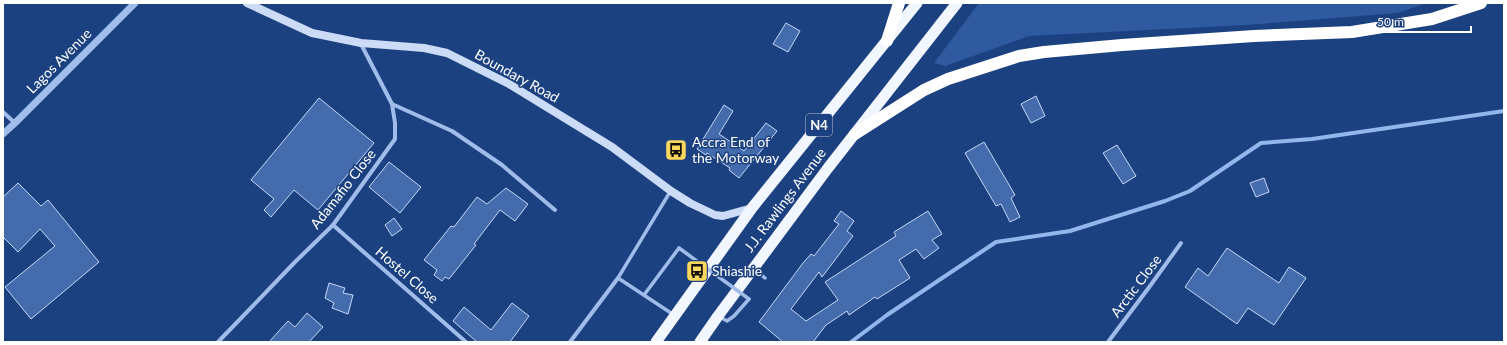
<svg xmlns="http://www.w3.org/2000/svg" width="1507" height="345" font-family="Lato,sans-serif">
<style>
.green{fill:#2f5aa0}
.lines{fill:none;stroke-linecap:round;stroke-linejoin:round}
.stream{stroke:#93b6ec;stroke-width:4}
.building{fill:#446bab;stroke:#c5d8f7}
.pedestrian{stroke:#a0bcea;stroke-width:3.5}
.minor{stroke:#a0bcea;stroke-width:4}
.tertiary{stroke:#a0bcea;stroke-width:7}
.secondary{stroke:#ccdcf7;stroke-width:8}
.trunk{stroke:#f2f6fe;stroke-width:11}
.motorway{stroke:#fff;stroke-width:12}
.pedestrian-bridge{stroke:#a0bcea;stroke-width:3.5}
.labels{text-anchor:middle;stroke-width:3;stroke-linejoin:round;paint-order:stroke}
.shield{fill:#1c4181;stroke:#bbc6d9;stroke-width:1}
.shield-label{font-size:13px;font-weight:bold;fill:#fff}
.street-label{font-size:14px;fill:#fff;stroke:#1c4181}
.poi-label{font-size:14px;fill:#fff;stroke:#1c4181;text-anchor:start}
</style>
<rect width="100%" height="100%" fill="#1c4181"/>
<polygon class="green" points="979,3 1427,3 1398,13 1246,25 1029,36 945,66 934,63"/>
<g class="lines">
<polyline class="stream" points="851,342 887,315 996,242 1070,231 1165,201 1190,191 1261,143 1312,139 1504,111"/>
</g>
<g class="building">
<polygon points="786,23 800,31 788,52 773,44"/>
<polygon points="1036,96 1045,116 1031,123 1021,104"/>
<polygon points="319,98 374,143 318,210 294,190 271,217 264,210 274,199 251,180"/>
<polygon points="724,105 733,111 719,134 744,151 766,123 777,131 739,178 729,170 730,168 707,153 706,155 697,149"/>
<polygon points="984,142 1015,195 1011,198 1020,217 1010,222 1001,204 996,206 965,153"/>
<polygon points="1117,145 1136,176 1123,184 1103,153"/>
<polygon points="389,162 421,187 400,213 369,187"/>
<polygon points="1264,178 1269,192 1256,197 1250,183"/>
<polygon points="18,183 41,206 48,200 99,262 31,319 5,287 55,246 40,229 18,252 3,237 3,197"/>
<polygon points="506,188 528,204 515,221 500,210 474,244 476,245 449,279 445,277 442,281 434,275 437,270 424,260 451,226 454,227 477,197 487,204"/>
<polygon points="841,211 854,221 847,231 853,236 822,277 819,272 791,309 806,321 838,300 825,282 896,236 894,232 928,211 942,234 932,240 939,248 924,259 916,249 899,260 910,278 877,299 875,297 849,315 847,311 826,325 813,342 783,342 759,322 803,263 811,254 814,256 839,224 834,221"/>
<polygon points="394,218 402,229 392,236 385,225"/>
<polygon points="1227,248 1279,283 1289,267 1306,278 1274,325 1248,308 1237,324 1185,287 1198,268 1208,276"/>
<polygon points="329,283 345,288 343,293 353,295 348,314 332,308 334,303 325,298"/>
<polygon points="512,303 529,316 510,342 477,342 453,321 464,307 491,330"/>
<polygon points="307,313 323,327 309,342 269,342 288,321 295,327"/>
</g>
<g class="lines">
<g class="pedestrian">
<polyline points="670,192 618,278 674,315"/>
<polyline points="755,270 765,278"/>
<polyline points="644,295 679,248"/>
<polyline points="720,317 727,321 734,316 749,299"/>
</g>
<g class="minor">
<polyline points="392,104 452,131 502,165 555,210"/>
<polyline points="3,112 15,123"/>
<polyline points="333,225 466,342"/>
<polyline points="218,342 295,262 333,225 395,139 395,123 392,104 361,44"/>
<polyline points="570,342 618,278"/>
<polyline points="1108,342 1150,286 1181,243"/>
</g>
<polyline class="tertiary" points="3,134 15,123 135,3"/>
<polyline class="secondary" points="247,3 312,33 361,43 424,48 447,53 509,84 612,147 671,191 690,203 715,215 723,216 752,208"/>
<g class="trunk">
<polyline points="656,342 752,208 917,3"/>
<polyline points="700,342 718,316 828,168 957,3"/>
</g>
<g class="motorway">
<polyline points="887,41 899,3"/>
<polyline points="855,134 924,90 948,79 1019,56 1044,52 1122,45 1254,36 1352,32 1432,19 1481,3"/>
</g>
<polyline class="pedestrian-bridge" points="679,248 749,299"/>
</g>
<defs>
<g id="bus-square" transform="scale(1.15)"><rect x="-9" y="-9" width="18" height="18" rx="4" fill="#fbd85d" stroke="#1c4181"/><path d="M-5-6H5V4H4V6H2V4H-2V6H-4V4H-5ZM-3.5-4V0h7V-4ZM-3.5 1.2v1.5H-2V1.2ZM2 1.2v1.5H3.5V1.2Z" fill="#111"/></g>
</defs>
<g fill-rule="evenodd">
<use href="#bus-square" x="676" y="150"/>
<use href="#bus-square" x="697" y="271"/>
</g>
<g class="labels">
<rect class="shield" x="806" y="114" width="26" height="22" rx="3"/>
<g class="shield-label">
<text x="819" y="130">N4</text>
</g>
<g class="street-label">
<text transform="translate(59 61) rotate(-45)" y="5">Lagos Avenue</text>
<text transform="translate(517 76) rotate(29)" y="5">Boundary Road</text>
<text transform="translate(343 189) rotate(-52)" y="5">Adamafio Close</text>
<text transform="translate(785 200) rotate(-53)" y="5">J.J. Rawlings Avenue</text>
<text transform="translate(407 275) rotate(41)" y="5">Hostel Close</text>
<text transform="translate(1136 286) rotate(-53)" y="5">Arctic Close</text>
</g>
<g class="poi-label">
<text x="692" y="147">Accra End of<tspan x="692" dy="16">the Motorway</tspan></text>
<text x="712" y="276">Shiashie</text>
</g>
</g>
<rect width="1507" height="345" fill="none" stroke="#ffffff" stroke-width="8"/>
<path d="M1371 26v6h100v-6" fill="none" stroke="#ffffff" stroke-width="2"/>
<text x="1377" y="26" font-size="12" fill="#ffffff" stroke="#1c4181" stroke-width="3" paint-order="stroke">50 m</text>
</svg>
